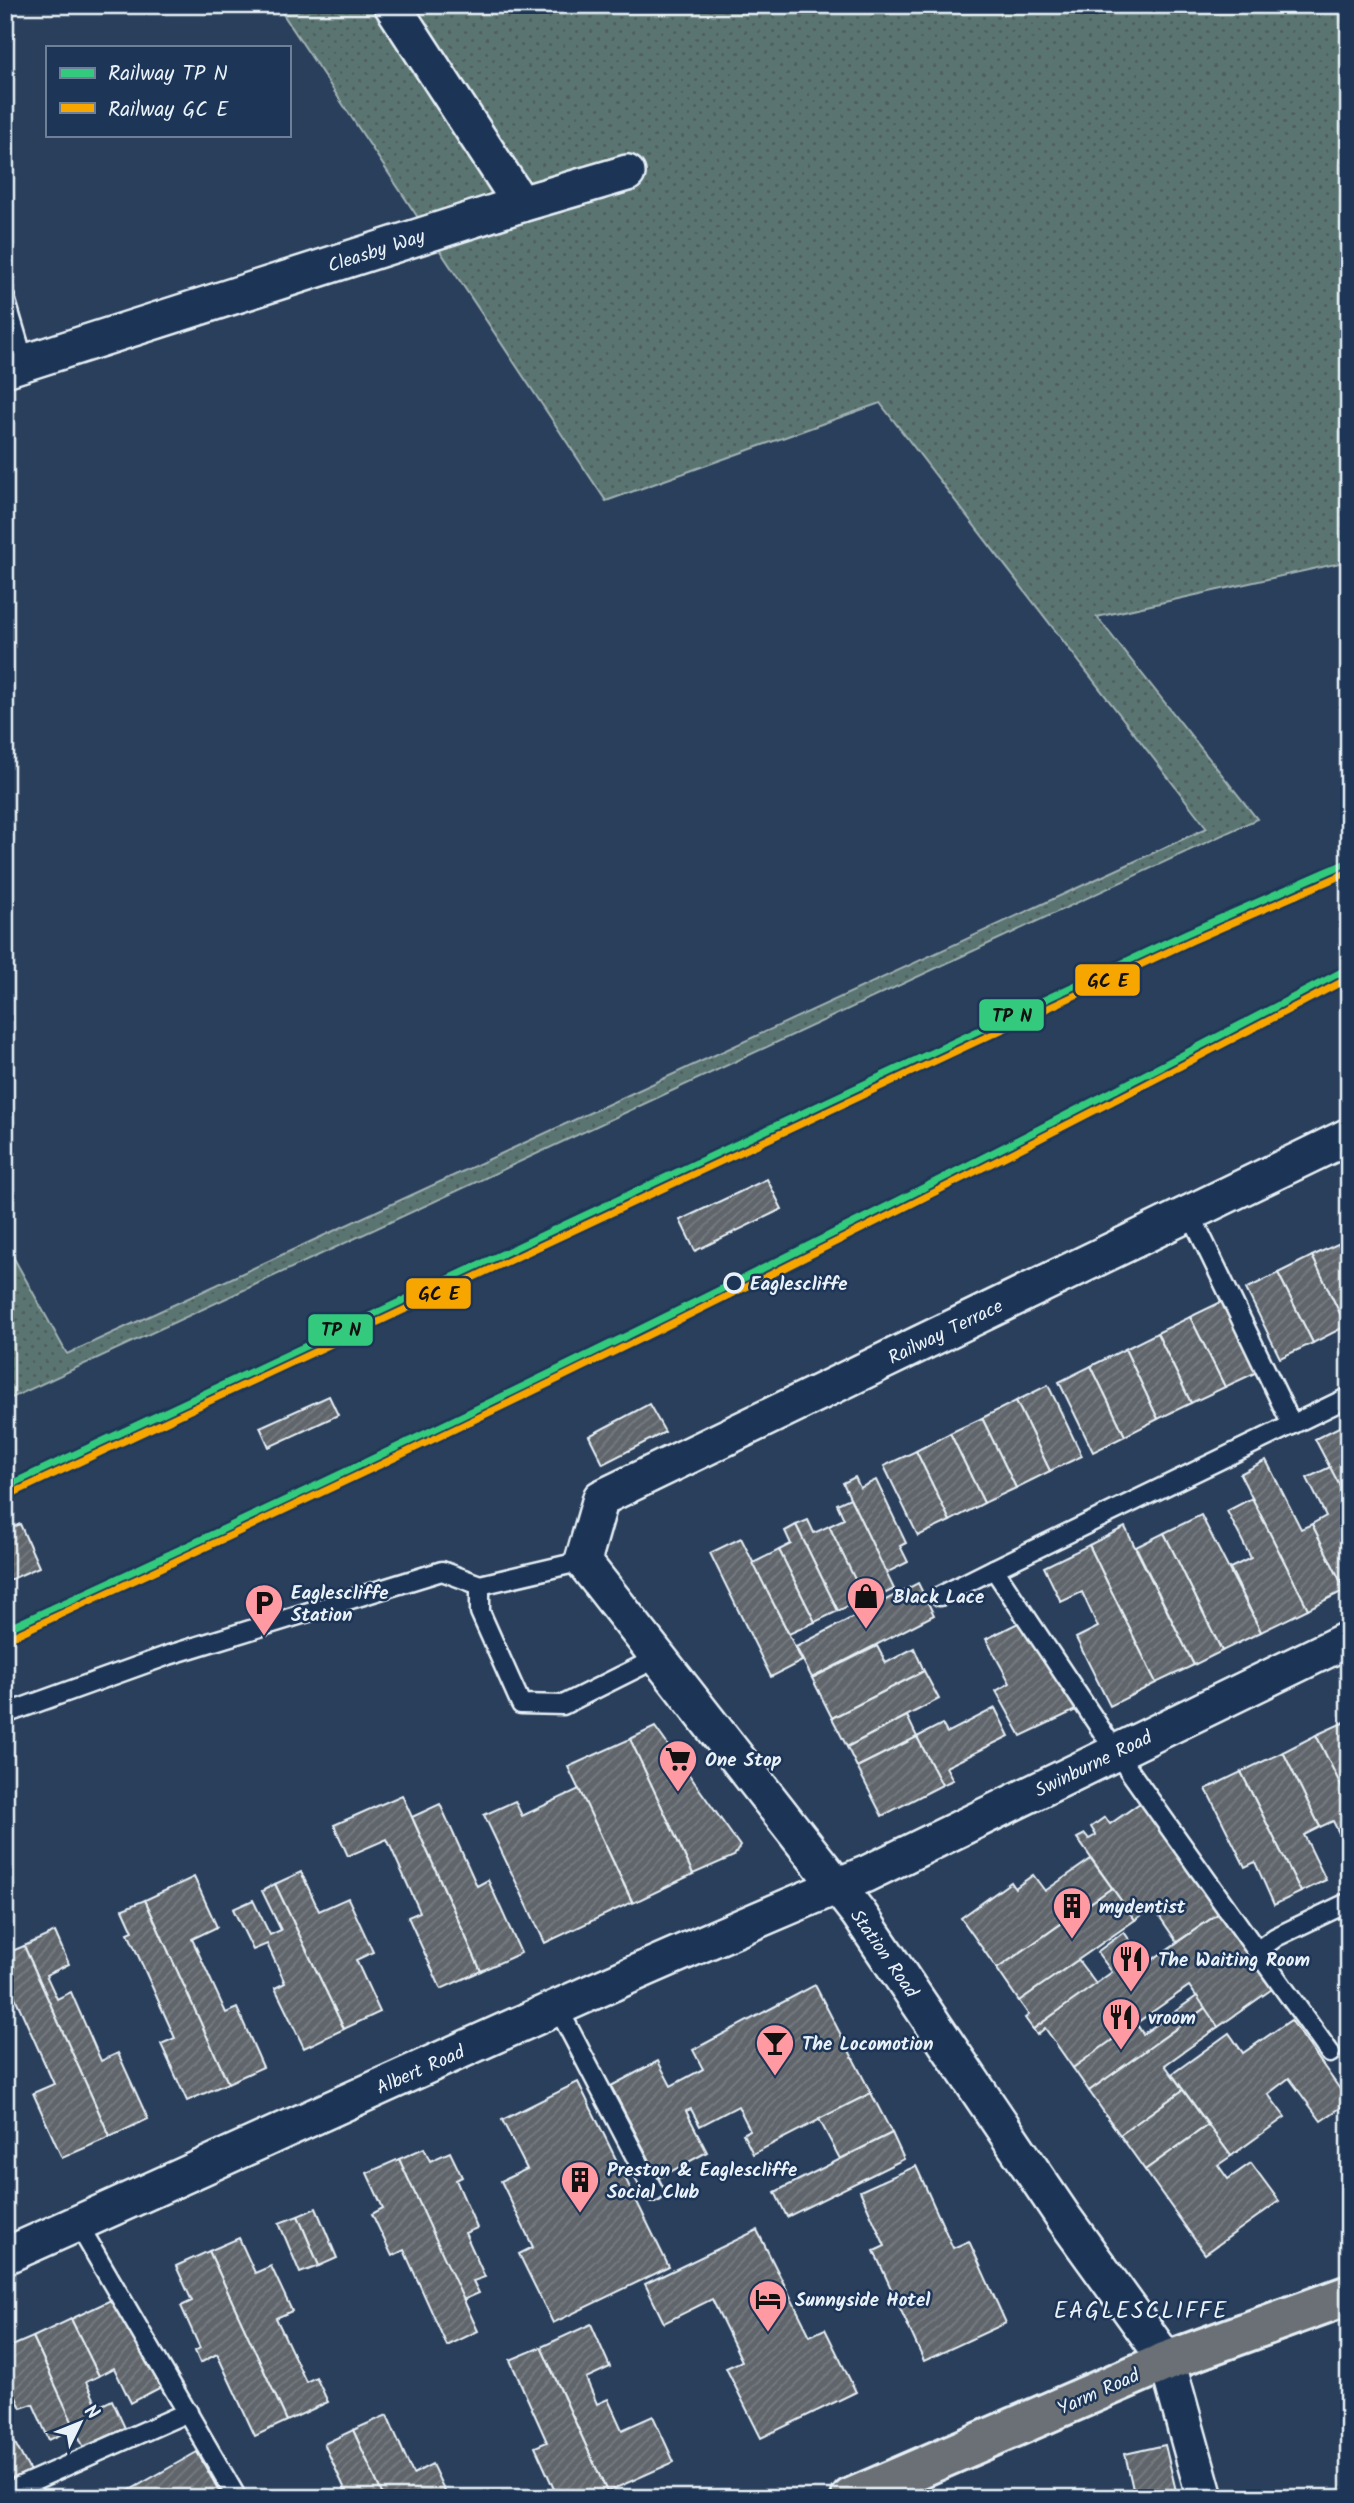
<svg xmlns="http://www.w3.org/2000/svg" width="1354" height="2503" font-family="Kalam,sans-serif">
<style>
.grass{fill:url(#grass-dots);stroke:#a1b2b4;stroke-width:2}
.building{fill:url(#building-hatch);stroke:#e8f1f8;stroke-width:2}
.lines{fill:none;stroke-linecap:round;stroke-linejoin:round}
.service-casing{stroke:#e8f1f8;stroke-width:23}
.minor-casing{stroke:#e8f1f8;stroke-width:40}
.primary-casing{stroke:#e8f1f8;stroke-width:44}
.service{stroke:#1d3557;stroke-width:18}
.minor{stroke:#1d3557;stroke-width:35}
.primary{stroke:#6a7074;stroke-width:38}
.rail-1-casing{stroke:#1d3557;stroke-width:12}
.rail-2-casing{stroke:#1d3557;stroke-width:12}
.rail-1{stroke:#33ca7d;stroke-width:7}
.rail-2{stroke:#f7a600;stroke-width:7}
.stop-dot{fill:#1d3557;stroke:#e8f1f8;stroke-width:3.5}
.labels{text-anchor:middle;stroke-width:5;stroke-linejoin:round;paint-order:stroke}
.street-label{font-size:19px;fill:#e8f1f8;stroke:#1d3557}
.stop-label{font-size:19px;font-weight:bold;fill:#e8f1f8;stroke:#1d3557;text-anchor:start}
.poi-label{font-size:19px;font-weight:bold;fill:#e8f1f8;stroke:#1d3557;text-anchor:start}
.quarter-label{font-size:23px;letter-spacing:2px;fill:#e8f1f8;stroke:#1d3557}
.line-badge{stroke:#1d3557;stroke-width:2.5}
.pale-badge-label{font-size:19px;text-anchor:middle;font-weight:bold;fill:#111}
</style>
<defs>
<pattern id="grass-dots" width="8" height="8" patternUnits="userSpaceOnUse" patternTransform="scale(1.75)"><rect width="8" height="8" fill="#5a7471"/><path d="M2 2h.1M6 6h.1" fill="none" stroke="#4f5c5c" stroke-width="1.8" stroke-linecap="round"/></pattern>
<pattern id="building-hatch" width="6" height="6" patternUnits="userSpaceOnUse" patternTransform="scale(1.75)"><rect width="6" height="6" fill="#5f656b"/><path d="M-1 1l2-2M0 6l6-6M5 7l2-2" fill="none" stroke="#767c81"/></pattern>
</defs>
<rect width="100%" height="100%" fill="#2a3f5b"/>
<filter id="ink" filterUnits="userSpaceOnUse"><feTurbulence type="fractalNoise" baseFrequency=".0143" numOctaves="2"/><feDisplacementMap in="SourceGraphic" scale="14" xChannelSelector="R" yChannelSelector="G"/><feConvolveMatrix kernelMatrix="1 2 1 2 8 2 1 2 1" color-interpolation-filters="sRGB"/></filter>
<g filter="url(#ink)">
<polygon class="grass" points="277,5 1349,5 1349,561 1097,617 1257,819 5,1401 5,1242 67,1354 1207,828 880,403 606,501"/>
<g class="building">
<polygon points="767,1179 782,1209 695,1251 680,1220"/>
<polygon points="1344,1241 1349,1250 1349,1324 1346,1326 1312,1256"/>
<polygon points="1312,1256 1346,1326 1313,1343 1278,1273"/>
<polygon points="1278,1273 1313,1343 1280,1358 1246,1289"/>
<polygon points="1223,1301 1257,1372 1225,1387 1190,1317"/>
<polygon points="1190,1317 1225,1387 1191,1403 1157,1333"/>
<polygon points="1157,1333 1191,1403 1158,1419 1125,1349"/>
<polygon points="1125,1349 1158,1419 1125,1436 1091,1366"/>
<polygon points="1091,1366 1125,1436 1093,1452 1059,1382"/>
<polygon points="1048,1385 1082,1456 1050,1471 1016,1401"/>
<polygon points="329,1396 338,1415 269,1447 260,1427"/>
<polygon points="1016,1401 1050,1471 1016,1488 982,1418"/>
<polygon points="649,1404 665,1432 603,1464 589,1436"/>
<polygon points="982,1418 1016,1488 984,1503 950,1433"/>
<polygon points="1347,1423 1349,1425 1349,1504 1315,1439"/>
<polygon points="950,1433 984,1503 950,1521 916,1451"/>
<polygon points="916,1451 950,1521 918,1536 884,1466"/>
<polygon points="1266,1460 1301,1529 1312,1524 1345,1590 1308,1609 1240,1474"/>
<polygon points="1330,1467 1349,1504 1349,1589 1345,1590 1312,1524 1326,1516 1307,1478"/>
<polygon points="855,1477 860,1488 876,1480 906,1543 900,1546 908,1562 886,1573 843,1483"/>
<polygon points="850,1498 894,1589 866,1603 829,1526 844,1519 837,1504"/>
<polygon points="1252,1498 1308,1609 1261,1632 1230,1568 1251,1558 1227,1511"/>
<polygon points="1201,1515 1261,1632 1222,1651 1164,1533"/>
<polygon points="808,1520 814,1533 829,1526 864,1598 838,1611 796,1525"/>
<polygon points="20,1524 39,1567 5,1582 5,1531"/>
<polygon points="796,1525 838,1611 815,1622 779,1550 791,1544 785,1531"/>
<polygon points="1125,1527 1194,1665 1156,1683 1089,1545"/>
<polygon points="1164,1533 1222,1651 1194,1665 1136,1547"/>
<polygon points="741,1538 802,1661 771,1677 710,1553"/>
<polygon points="1089,1545 1156,1683 1110,1706 1076,1638 1098,1627 1082,1592 1061,1602 1044,1567"/>
<polygon points="779,1550 815,1622 789,1634 753,1563"/>
<polygon points="918,1583 934,1615 812,1678 796,1647"/>
<polygon points="1020,1622 1078,1709 1021,1736 996,1691 1010,1683 986,1639"/>
<polygon points="877,1646 886,1663 914,1648 924,1671 832,1718 812,1678"/>
<polygon points="924,1671 939,1699 847,1747 832,1718"/>
<polygon points="995,1708 1009,1736 946,1767 953,1780 942,1785 917,1737 942,1724 947,1733"/>
<polygon points="907,1716 917,1737 857,1767 847,1747"/>
<polygon points="1349,1720 1349,1802 1316,1735"/>
<polygon points="655,1727 740,1846 734,1856 693,1874 630,1739"/>
<polygon points="1316,1735 1349,1802 1349,1853 1333,1821 1320,1827 1283,1752"/>
<polygon points="917,1737 942,1785 882,1816 857,1767"/>
<polygon points="630,1739 693,1874 633,1903 568,1767"/>
<polygon points="1283,1752 1320,1827 1304,1835 1326,1880 1301,1892 1241,1772"/>
<polygon points="1241,1772 1301,1892 1274,1905 1255,1862 1245,1867 1206,1789"/>
<polygon points="579,1789 632,1902 545,1943 484,1815 515,1801 522,1816"/>
<polygon points="402,1795 481,1971 441,1989 408,1917 420,1912 387,1839 348,1856 334,1825"/>
<polygon points="1140,1803 1218,1914 1177,1942 1153,1907 1135,1920 1077,1838 1085,1834 1089,1839 1096,1835 1091,1827 1105,1817 1110,1824"/>
<polygon points="440,1804 477,1886 488,1880 521,1953 481,1971 412,1817"/>
<polygon points="1091,1859 1112,1888 997,1969 961,1918 1011,1882 1015,1888 1033,1875 1045,1891"/>
<polygon points="301,1872 319,1911 348,1898 373,1952 356,1960 380,2012 344,2029 275,1884"/>
<polygon points="194,1877 217,1927 192,1939 226,2013 237,2008 263,2067 228,2083 145,1900"/>
<polygon points="275,1884 344,2029 304,2048 275,1988 285,1983 267,1944 253,1950 233,1909 253,1900 270,1935 281,1930 262,1891"/>
<polygon points="1112,1888 1135,1920 1019,2001 997,1969"/>
<polygon points="145,1900 228,2083 187,2101 161,2044 175,2038 128,1933 133,1931 123,1909"/>
<polygon points="1218,1914 1272,1989 1218,2027 1189,1986 1073,2068 1045,2028 1037,2035 1033,2029 1112,1972 1097,1952 1124,1932 1146,1964"/>
<polygon points="55,1932 69,1964 46,1975 57,1999 71,1992 101,2061 118,2053 148,2119 110,2137 24,1946"/>
<polygon points="24,1946 110,2137 62,2158 33,2093 54,2084 5,1975 5,1954"/>
<polygon points="1078,1960 1096,1984 1033,2029 1025,2018 1029,2015 1019,2001"/>
<polygon points="815,1985 871,2093 753,2154 743,2134 750,2130 738,2106 700,2126 691,2109 686,2111 707,2152 659,2178 611,2086 658,2061 671,2086 703,2069 693,2050"/>
<polygon points="1197,1996 1205,2008 1089,2091 1073,2068 1136,2023 1143,2034"/>
<polygon points="1205,2008 1218,2027 1165,2065 1183,2090 1120,2135 1089,2091"/>
<polygon points="1291,2020 1349,2102 1321,2121 1289,2078 1268,2094 1285,2117 1231,2156 1172,2074 1229,2033 1243,2053"/>
<polygon points="578,2082 669,2267 553,2323 519,2254 533,2247 501,2181 527,2169 502,2120"/>
<polygon points="1183,2090 1208,2125 1145,2170 1120,2135"/>
<polygon points="871,2093 892,2133 840,2159 819,2119"/>
<polygon points="1208,2125 1231,2156 1218,2165 1228,2179 1251,2163 1279,2201 1205,2254 1145,2170"/>
<polygon points="892,2133 904,2159 787,2217 775,2192"/>
<polygon points="424,2148 430,2161 450,2152 462,2177 456,2180 477,2228 465,2233 485,2277 473,2281 479,2293 463,2300 399,2159"/>
<polygon points="399,2159 478,2331 447,2346 404,2250 392,2256 372,2214 383,2208 367,2173"/>
<polygon points="916,2166 953,2248 969,2241 1006,2323 924,2361 874,2251 885,2246 860,2191"/>
<polygon points="316,2208 337,2258 319,2266 298,2216"/>
<polygon points="298,2216 319,2266 300,2273 279,2223"/>
<polygon points="757,2230 810,2336 825,2329 856,2392 761,2438 726,2368 742,2361 712,2299 664,2323 645,2284"/>
<polygon points="239,2238 255,2273 271,2266 292,2311 276,2318 306,2382 316,2377 328,2402 287,2421 209,2251"/>
<polygon points="209,2251 287,2421 255,2436 217,2354 200,2363 195,2351 200,2348 181,2306 192,2301 176,2266"/>
<polygon points="115,2298 163,2386 131,2403 114,2368 99,2376 71,2319"/>
<polygon points="71,2319 99,2376 86,2382 98,2407 112,2400 125,2428 84,2448 33,2337"/>
<polygon points="591,2324 610,2367 586,2378 597,2404 608,2399 622,2430 653,2416 674,2462 607,2492 541,2347"/>
<polygon points="33,2337 75,2428 49,2440 33,2404 21,2408 5,2374 5,2349"/>
<polygon points="541,2347 607,2492 596,2498 558,2498 535,2447 547,2442 510,2360"/>
<polygon points="387,2415 413,2474 432,2464 448,2498 384,2498 353,2430"/>
<polygon points="353,2430 384,2498 349,2498 324,2444"/>
<polygon points="10,2434 30,2471 13,2480 5,2466 5,2437"/>
<polygon points="1165,2445 1177,2495 1165,2498 1135,2498 1125,2454"/>
<polygon points="197,2452 223,2498 116,2498"/>
</g>
<g class="lines">
<g class="service-casing">
<g id="service">
<polyline points="5,298 24,362"/>
<polyline points="1190,1213 1292,1425"/>
<polyline points="1349,1397 994,1569 1116,1752 1257,1951 1276,1937 1349,1902"/>
<polyline points="480,1585 480,1612 521,1704 563,1705 659,1657"/>
<polyline points="940,1596 994,1569"/>
<polyline points="5,1714 169,1655 442,1571 480,1585 583,1561"/>
<polyline points="1257,1951 1330,2053"/>
<polyline points="558,2008 654,2192"/>
<polyline points="78,2224 237,2498"/>
<polyline points="5,2493 188,2412"/>
</g>
</g>
<g class="minor-casing">
<g id="minor">
<polyline points="521,204 627,173"/>
<polyline points="5,369 521,204 392,5"/>
<path d="M 5,2256 C 292,2128 576,1995 866,1874 L 1349,1639"/>
<polyline points="1205,2498 1167,2361 1064,2218 859,1914 583,1561 601,1498 1349,1136"/>
</g>
</g>
<g class="primary-casing">
<polyline id="primary" points="851,2498 1167,2361 1349,2295"/>
</g>
<use href="#service" class="service"/>
<use href="#minor" class="minor"/>
<use href="#primary" class="primary"/>
<g class="rail-1-casing">
<g id="rail-1">
<polyline points="5,1487 1187,933 1349,862"/>
<path d="M 5,1630 C 460,1423 907,1201 1349,968"/>
</g>
</g>
<g class="rail-2-casing">
<g id="rail-2">
<polyline points="9,1495 1191,941 1349,872"/>
<path d="M 9,1638 C 462,1431 908,1211 1349,978"/>
</g>
</g>
<use href="#rail-1" class="rail-1"/>
<use href="#rail-2" class="rail-2"/>
</g>
</g>
<defs>
<g id="shop-pin" transform="scale(2.0125)"><path d="M0 17L-7.5 6A9.5 9.5 0 1 1 7.5 6Z" fill="#ff9aa2" stroke="#1d3557"/><path d="M-5-2.5h2.3a2.7 3.5 0 0 1 5.4 0H5L5.5 6h-11ZM-1.5-2.5h3a1.5 2.3 0 0 0-3 0Z" fill="#111"/></g>
<g id="parking-pin" transform="scale(2.0125)"><path d="M0 17L-7.5 6A9.5 9.5 0 1 1 7.5 6Z" fill="#ff9aa2" stroke="#1d3557"/><path d="M-3.5-5.5H1a3.5 3.5 0 0 1 0 7H-1V5.5H-3.5ZM-1-3.4V-.6H.8a1.4 1.4 0 0 0 0-2.8Z" fill="#111"/></g>
<g id="supermarket-pin" transform="scale(2.0125)"><path d="M0 17L-7.5 6A9.5 9.5 0 1 1 7.5 6Z" fill="#ff9aa2" stroke="#1d3557"/><path d="M-6-5.5h2.5l.6 2H6L4.5 2H-2.5L-4.4-4H-6ZM-1.5 3.2a1.3 1.3 0 1 0 .1 0ZM3 3.2a1.3 1.3 0 1 0 .1 0Z" fill="#111"/></g>
<g id="building-pin" transform="scale(2.0125)"><path d="M0 17L-7.5 6A9.5 9.5 0 1 1 7.5 6Z" fill="#ff9aa2" stroke="#1d3557"/><path d="M-4-6H4V6H1V3H-1V6H-4ZM-2.5-4.3h1.7v1.8h-1.7ZM.8-4.3h1.7v1.8H.8ZM-2.5-1h1.7V.8h-1.7ZM.8-1h1.7V.8H.8Z" fill="#111"/></g>
<g id="restaurant-pin" transform="scale(2.0125)"><path d="M0 17L-7.5 6A9.5 9.5 0 1 1 7.5 6Z" fill="#ff9aa2" stroke="#1d3557"/><path d="M-5-6h1v4h1v-4h1v4h1v-4h1v5L-1.5 .5V6h-2V.5L-5-1ZM5-6V6H3V1.5H1.5Q1.5-4 5-6Z" fill="#111"/></g>
<g id="bar-pin" transform="scale(2.0125)"><path d="M0 17L-7.5 6A9.5 9.5 0 1 1 7.5 6Z" fill="#ff9aa2" stroke="#1d3557"/><path d="M-6-5H6L.8 .8V4.5H3.5V6h-7V4.5H-.8V.8Z" fill="#111"/></g>
<g id="hotel-pin" transform="scale(2.0125)"><path d="M0 17L-7.5 6A9.5 9.5 0 1 1 7.5 6Z" fill="#ff9aa2" stroke="#1d3557"/><path d="M-6-4.5h1.5V1H6V5H4.5V3h-9V5H-6ZM-4 0a1.8 1.8 0 1 1 3.6 0ZM.5 0V-2.5h3Q6-2.5 6 0Z" fill="#111"/></g>
</defs>
<g fill-rule="evenodd">
<use href="#shop-pin" x="866" y="1596"/>
<use href="#parking-pin" x="264" y="1603"/>
<use href="#supermarket-pin" x="678" y="1759"/>
<use href="#building-pin" x="1072" y="1906"/>
<use href="#restaurant-pin" x="1131" y="1959"/>
<use href="#restaurant-pin" x="1121" y="2017"/>
<use href="#bar-pin" x="775" y="2043"/>
<use href="#building-pin" x="580" y="2180"/>
<use href="#hotel-pin" x="768" y="2299"/>
</g>
<circle class="stop-dot" cx="734" cy="1283" r="9"/>
<g class="labels">
<g class="street-label">
<text transform="translate(376 250) rotate(-18)" y="7">Cleasby Way</text>
<text transform="translate(945 1331) rotate(-26)" y="7">Railway Terrace</text>
<text transform="translate(1093 1763) rotate(-26)" y="7">Swinburne Road</text>
<text transform="translate(885 1953) rotate(55)" y="7">Station Road</text>
<text transform="translate(420 2069) rotate(-24)" y="7">Albert Road</text>
<text transform="translate(1098 2391) rotate(-24)" y="7">Yarm Road</text>
</g>
<g class="stop-label">
<text x="750" y="1290">Eaglescliffe</text>
</g>
<g class="poi-label">
<text x="291" y="1599">Eaglescliffe<tspan x="291" dy="22">Station</tspan></text>
<text x="893" y="1603">Black Lace</text>
<text x="705" y="1766">One Stop</text>
<text x="1099" y="1913">mydentist</text>
<text x="1158" y="1966">The Waiting Room</text>
<text x="1148" y="2024">vroom</text>
<text x="802" y="2050">The Locomotion</text>
<text x="607" y="2176">Preston &amp; Eaglescliffe<tspan x="607" dy="22">Social Club</tspan></text>
<text x="795" y="2306">Sunnyside Hotel</text>
</g>
<g class="quarter-label">
<text x="1141" y="2318">EAGLESCLIFFE</text>
</g>
</g>
<g class="line-badge">
<rect x="1074" y="963" width="67" height="34" rx="7" fill="#f7a600"/>
<rect x="978" y="998" width="67" height="34" rx="7" fill="#33ca7d"/>
<rect x="405" y="1277" width="67" height="33" rx="7" fill="#f7a600"/>
<rect x="307" y="1313" width="67" height="34" rx="7" fill="#33ca7d"/>
</g>
<g class="pale-badge-label">
<text x="1108" y="987">GC E</text>
<text x="1012" y="1022">TP N</text>
<text x="439" y="1300">GC E</text>
<text x="341" y="1336">TP N</text>
</g>
<rect width="1354" height="2503" fill="none" stroke="#1d3557" stroke-width="28"/>
<rect x="14" y="14" width="1326" height="2475" fill="none" stroke="#e8f1f8" stroke-width="2.5" filter="url(#ink)"/>
<rect x="46" y="46" width="245" height="91" fill="#1d3557" stroke="#6e8097" stroke-width="2"/>
<rect x="60" y="68" width="35" height="10" fill="#33ca7d" stroke="#6e8097" stroke-width="2"/>
<text x="108" y="80" font-size="21" fill="#e8f1f8">Railway TP N</text>
<rect x="60" y="103" width="35" height="10" fill="#f7a600" stroke="#6e8097" stroke-width="2"/>
<text x="108" y="116" font-size="21" fill="#e8f1f8">Railway GC E</text>
<g transform="translate(80 2423) rotate(47)" stroke="#1d3557" stroke-width="5" paint-order="stroke">
<path d="M0-5L12 26L0 18L-12 26Z" fill="#e8f1f8"/>
<text y="-10" font-size="19" font-weight="bold" text-anchor="middle" fill="#e8f1f8">N</text>
</g>
</svg>
